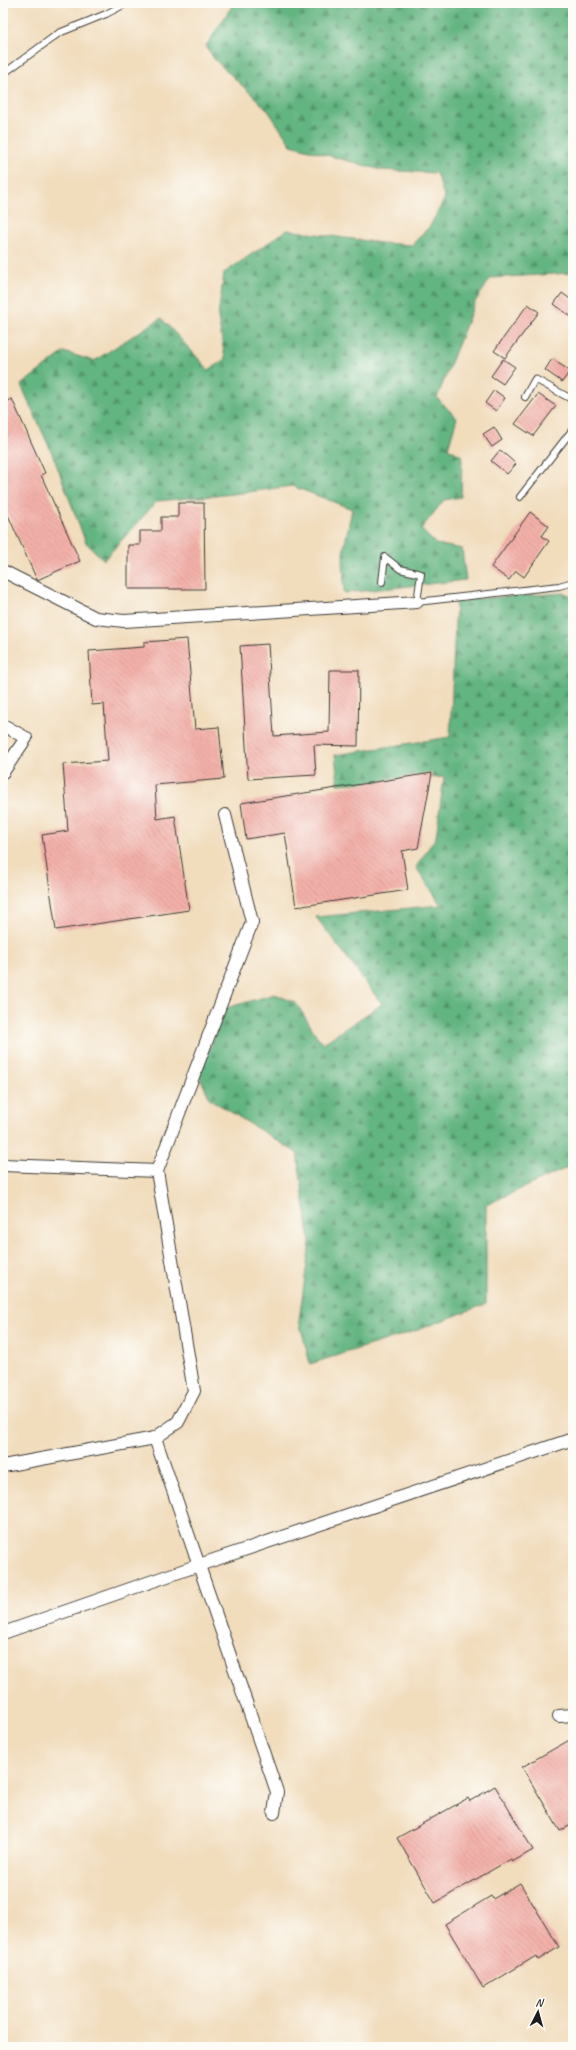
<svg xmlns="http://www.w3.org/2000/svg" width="576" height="2050" font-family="Caveat,sans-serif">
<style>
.forest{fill:url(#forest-firs);stroke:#3f684e}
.building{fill:url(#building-back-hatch)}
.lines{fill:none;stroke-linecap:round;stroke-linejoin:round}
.lane-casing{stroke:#3c3934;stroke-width:8}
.street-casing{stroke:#3c3934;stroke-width:14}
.lane{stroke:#fff;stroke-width:6}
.street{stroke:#fff;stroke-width:12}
</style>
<defs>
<pattern id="forest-firs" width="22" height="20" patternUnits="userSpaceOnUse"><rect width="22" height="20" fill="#62b480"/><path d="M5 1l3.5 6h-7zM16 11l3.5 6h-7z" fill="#509268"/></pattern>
<pattern id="building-back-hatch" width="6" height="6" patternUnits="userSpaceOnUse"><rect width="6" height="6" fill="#f3b0a9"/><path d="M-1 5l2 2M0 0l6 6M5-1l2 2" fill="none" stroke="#d09791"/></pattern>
</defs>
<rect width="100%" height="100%" fill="#fdfcf7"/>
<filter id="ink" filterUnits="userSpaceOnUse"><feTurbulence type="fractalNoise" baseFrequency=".025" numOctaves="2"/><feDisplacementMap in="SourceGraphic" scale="8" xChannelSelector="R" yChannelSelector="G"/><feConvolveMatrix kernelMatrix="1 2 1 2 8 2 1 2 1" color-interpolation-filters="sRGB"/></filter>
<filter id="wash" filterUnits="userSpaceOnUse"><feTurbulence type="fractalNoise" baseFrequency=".012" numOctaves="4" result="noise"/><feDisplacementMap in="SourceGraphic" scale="16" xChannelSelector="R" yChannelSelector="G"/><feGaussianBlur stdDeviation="0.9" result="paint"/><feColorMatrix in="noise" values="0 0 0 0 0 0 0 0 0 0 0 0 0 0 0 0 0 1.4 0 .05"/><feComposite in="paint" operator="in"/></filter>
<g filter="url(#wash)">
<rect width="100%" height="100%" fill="#f1dcbc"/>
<g class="forest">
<polygon points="234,3 573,3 573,271 571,273 491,278 475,302 437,398 457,418 448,448 462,456 461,497 444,500 421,529 436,544 462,549 466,580 344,593 343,553 352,509 292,486 234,494 157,501 104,560 86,543 52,453 21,385 64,352 94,361 161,318 209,370 225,359 218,317 224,273 287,230 382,243 412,245 430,226 445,198 436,173 381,170 291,145 267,109 214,59 206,46"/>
<polygon points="565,593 573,597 573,1165 486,1205 486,1304 415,1331 310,1364 299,1320 310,1242 297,1153 210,1099 199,1075 226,1008 275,994 296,1003 322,1044 382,1004 316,917 441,905 416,867 436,837 444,777 338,784 335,755 450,737 456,600"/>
</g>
<g id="blocks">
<g class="building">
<polygon points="562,293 573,301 573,318 554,304"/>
<polygon points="528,304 539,312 505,358 494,351"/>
<polygon points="503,359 515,367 503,384 491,376"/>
<polygon points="552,359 570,371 562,382 545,370"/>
<polygon points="494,390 505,398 496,411 485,403"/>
<polygon points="538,394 556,406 533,436 515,424"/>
<polygon points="12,399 45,473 41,475 80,561 37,580 3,504 3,403"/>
<polygon points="494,427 502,440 492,447 483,434"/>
<polygon points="500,450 516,464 507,474 491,461"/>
<polygon points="178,503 204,503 205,589 128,589 128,545 140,545 140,531 161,531 161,517 178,517"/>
<polygon points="530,512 549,526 542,536 549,541 524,577 516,571 509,580 491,567"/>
<polygon points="187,639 195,729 219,727 224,779 155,785 157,819 175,816 189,910 56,930 42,835 68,831 63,764 108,761 104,704 92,705 89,651 144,647 144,642"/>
<polygon points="268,644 274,736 329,732 330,670 359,670 358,746 314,745 316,775 248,779 240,646"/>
<polygon points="432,773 418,848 402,851 408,890 296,907 285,833 246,839 241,803"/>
<polygon points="573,1738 573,1824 560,1831 522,1767"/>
<polygon points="495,1786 533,1850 512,1862 511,1859 435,1903 397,1838 468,1798 470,1801"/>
<polygon points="520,1883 559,1947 538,1960 536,1956 483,1988 445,1924 491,1896 493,1899"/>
</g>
</g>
</g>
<g filter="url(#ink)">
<use href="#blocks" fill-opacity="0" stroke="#3c3934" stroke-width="1"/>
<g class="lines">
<g class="lane-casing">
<g id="lane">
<polyline points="3,74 59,33 106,14 127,3"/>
<polyline points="525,397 535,379 573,400"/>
<polyline points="520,497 573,429"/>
<polyline points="382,582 385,557 400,569 421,574 417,602 559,586 573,582"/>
</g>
</g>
<g class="street-casing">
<g id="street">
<polyline points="3,571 96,618 124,621 417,602"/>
<polyline points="3,725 26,738 3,772"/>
<polyline points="3,1165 157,1171 194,1391 178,1422 155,1438 3,1466"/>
<polyline points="157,1171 252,922 225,815"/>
<polyline points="155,1438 277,1792 274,1813"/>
<polyline points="3,1633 199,1565 573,1439"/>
<polyline points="559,1716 573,1715"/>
</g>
</g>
<use href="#lane" class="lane"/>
<use href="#street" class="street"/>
</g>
</g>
<rect width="576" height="2050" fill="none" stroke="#fdfcf7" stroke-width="16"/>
<g transform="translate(538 2012) rotate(6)" stroke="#fdfcf7" stroke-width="3" paint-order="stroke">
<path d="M0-3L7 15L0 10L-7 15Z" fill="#1c1c1c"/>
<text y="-6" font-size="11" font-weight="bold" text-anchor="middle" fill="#1c1c1c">N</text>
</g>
</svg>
